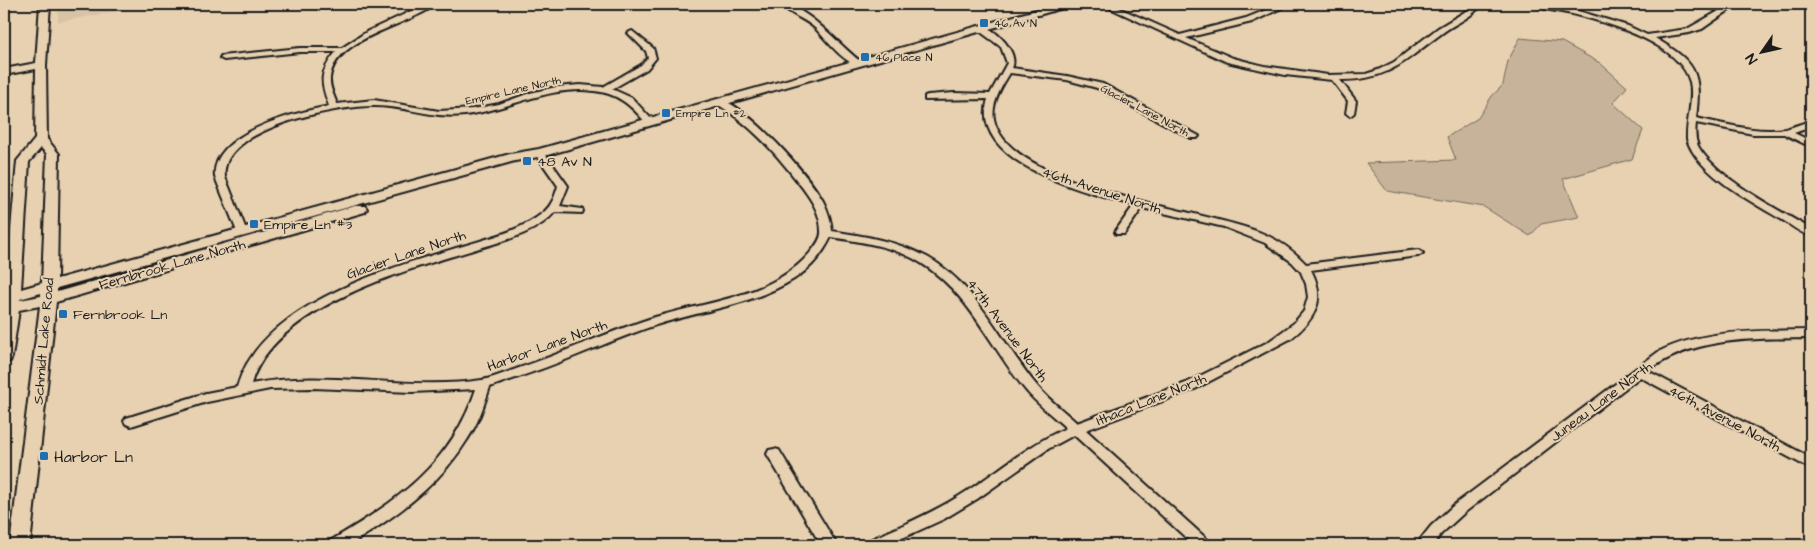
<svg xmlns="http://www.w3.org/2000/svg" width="1815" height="549" font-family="'Architects Daughter',sans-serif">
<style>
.built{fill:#d7c3a5}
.green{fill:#c6b399;stroke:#71685a}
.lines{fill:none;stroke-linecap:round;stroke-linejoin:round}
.street-casing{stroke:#1c1c1c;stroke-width:4}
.secondary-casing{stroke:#1c1c1c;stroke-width:4}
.street{fill:#e7d1b1;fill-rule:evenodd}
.secondary{fill:#e7d1b1;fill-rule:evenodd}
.poi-dot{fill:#1f6fb2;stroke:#e7d1b1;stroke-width:2}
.labels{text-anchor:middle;stroke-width:4;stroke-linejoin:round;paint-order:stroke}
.far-poi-label{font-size:11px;fill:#1c1c1c;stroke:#e7d1b1;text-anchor:start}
.far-street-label{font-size:11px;fill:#1c1c1c;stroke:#e7d1b1}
.poi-label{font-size:14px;fill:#1c1c1c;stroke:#e7d1b1;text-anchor:start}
.street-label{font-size:14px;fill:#1c1c1c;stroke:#e7d1b1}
.near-poi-label{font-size:16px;fill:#1c1c1c;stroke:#e7d1b1;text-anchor:start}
</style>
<rect width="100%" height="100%" fill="#e7d1b1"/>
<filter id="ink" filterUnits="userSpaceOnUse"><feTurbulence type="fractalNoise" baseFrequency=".02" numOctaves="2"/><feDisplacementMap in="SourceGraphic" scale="10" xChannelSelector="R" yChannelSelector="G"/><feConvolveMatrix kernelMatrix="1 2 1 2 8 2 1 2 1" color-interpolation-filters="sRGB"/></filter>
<g filter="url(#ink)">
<polygon class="built" points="58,4 155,4 58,22"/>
<polygon class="green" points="1520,38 1562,42 1600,63 1627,87 1613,103 1643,130 1632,159 1563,179 1579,217 1541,224 1530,236 1484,207 1387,191 1366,163 1456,160 1447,137 1478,118 1492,96 1503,85 1508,61"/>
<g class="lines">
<g class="street-casing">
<g id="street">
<path d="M 427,4 L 436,4 C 410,26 335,36 330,78 C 329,86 334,96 337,104 L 374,100 L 439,111 L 473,109 L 499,104 L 530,93 L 556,87 L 580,85 L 603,87 L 641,65 L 648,58 L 646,51 L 628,33 L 632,31 L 653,48 L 656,58 L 647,69 L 612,89 L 632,98 L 654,122 L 650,125 L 647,124 C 632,106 618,93 594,91 C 549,85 509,110 465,115 C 433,119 406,106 375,106 C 340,105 218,128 225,177 L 247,232 L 246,234 L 238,234 L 215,177 C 210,133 298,112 329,106 C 320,81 319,73 336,52 L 300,52 L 224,60 L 220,58 L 221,56 L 300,48 L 342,48 L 368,31 Z"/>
<path d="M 780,4 C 805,4 840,46 860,61 L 860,65 C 846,66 825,38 815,28 C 805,19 789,14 780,4 Z"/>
<path d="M 1101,4 L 1110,4 L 1180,35 L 1246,18 L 1281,4 L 1290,4 L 1252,22 L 1186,38 L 1233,58 L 1264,66 L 1328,75 L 1366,74 L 1378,70 L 1394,62 L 1438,28 L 1468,10 L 1475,4 L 1482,4 C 1472,17 1458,22 1445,31 C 1407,58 1391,81 1340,80 L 1356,101 L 1354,113 L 1350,116 L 1346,113 L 1348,101 L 1332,80 L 1285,75 L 1227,62 Z"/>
<path d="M 1531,4 L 1546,4 L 1578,11 L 1628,26 L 1647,35 L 1687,29 L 1719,11 L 1699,4 L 1709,4 L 1724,8 L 1731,4 L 1738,4 L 1702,29 L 1689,33 L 1655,38 C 1695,62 1702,71 1696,118 C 1725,124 1756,133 1785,129 C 1794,127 1802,123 1811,121 L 1811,127 L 1794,133 L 1811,141 L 1811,147 L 1784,134 L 1753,134 L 1696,123 C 1695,131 1695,139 1698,146 C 1716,178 1779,210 1811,229 L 1811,236 C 1802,234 1792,226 1784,221 C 1755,204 1696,173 1687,139 C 1686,121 1694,100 1690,82 C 1680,43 1606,22 1572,14 C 1560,11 1541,10 1531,4 Z"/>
<path d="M 978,26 C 994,25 1020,53 1012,68 L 1067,76 L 1103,84 L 1199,136 L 1197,138 L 1191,138 L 1097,88 L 1067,80 L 1010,73 C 1002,86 991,103 994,119 C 1007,188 1203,209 1259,232 C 1277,239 1293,250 1306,264 L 1418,250 L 1423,253 L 1418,256 L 1311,270 C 1327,300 1315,320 1290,339 L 1195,389 L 1086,430 L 1209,541 L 1212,545 L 1194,545 L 1074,435 L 1048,449 L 977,499 L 944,519 L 887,545 L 864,545 L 867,541 C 897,528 928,515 956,498 C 994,475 1026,446 1066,428 C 1054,417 1040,406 1029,394 C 992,351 971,294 921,263 C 894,246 861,242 831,237 C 823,254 810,269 794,279 C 751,306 697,311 650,327 C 615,339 582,354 547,367 C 528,374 509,380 490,387 C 484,405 478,424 467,440 C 443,479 408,507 370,532 C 363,536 354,544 346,545 C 341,546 333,545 327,545 L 330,541 C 396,502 451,465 476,389 L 412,392 L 313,388 L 270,389 L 207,402 L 131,426 L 126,424 L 124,421 L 126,418 L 206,393 L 237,387 C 261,305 384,270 456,248 C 485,239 520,232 544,212 C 552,205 555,196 558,186 L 535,153 L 540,150 L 543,151 L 568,186 L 560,206 L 582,209 L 583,211 L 582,213 L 555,212 C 535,235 498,242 470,251 C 402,271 273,308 251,384 C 326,369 406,391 482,380 C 494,378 507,372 519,368 C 560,354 599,336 640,322 C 695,302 768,301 809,254 C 814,248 822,239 821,231 C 821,212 809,196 798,182 C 775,152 750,124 717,104 L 716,102 L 720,99 C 749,108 808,174 823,201 C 828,211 831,220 832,231 C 865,236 897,241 927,257 C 976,283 1003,346 1038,387 C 1049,400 1064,411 1077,423 L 1186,383 L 1268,342 L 1294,323 L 1304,311 L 1308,297 L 1306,284 L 1301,272 L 1292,262 L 1265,243 L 1224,227 L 1142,208 L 1124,234 L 1116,234 L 1115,232 L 1134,205 C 1090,194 968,164 988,99 L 925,100 L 925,96 L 928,95 L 954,93 L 990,94 L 1007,63 L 1001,47 L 978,30 Z"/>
<path d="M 1811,330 L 1811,338 C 1756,339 1694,336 1648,371 L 1811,458 L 1811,469 L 1640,377 L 1464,513 L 1441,534 L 1433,545 L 1416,545 L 1431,526 L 1454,505 L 1658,352 C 1704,329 1761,331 1811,330 Z"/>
<polygon points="774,449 779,450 837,545 821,545 767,454 769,450"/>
</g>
</g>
<g class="secondary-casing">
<path id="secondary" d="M 40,4 L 50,4 L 46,65 L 47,139 L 59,154 L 57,279 L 510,154 L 539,149 L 1057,4 L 1072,4 L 1070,6 L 544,156 L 515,161 L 57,288 L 57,292 L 355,206 L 365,206 L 367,209 L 365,212 L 56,302 L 30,545 L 10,545 L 40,306 L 19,310 L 12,357 L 10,361 L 4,362 L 4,309 L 17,161 L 35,139 L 36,69 L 4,75 L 4,69 L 36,63 ZM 41,148 L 47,154 L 42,283 L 21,289 L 29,162 ZM 41,293 L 41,296 L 20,300 L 20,299 Z"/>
</g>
<use href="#street" class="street"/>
<use href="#secondary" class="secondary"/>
</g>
</g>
<g class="poi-dot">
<rect x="979" y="18" width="10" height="10" rx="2.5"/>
<rect x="860" y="52" width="10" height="10" rx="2.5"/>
<rect x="661" y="108" width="10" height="10" rx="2.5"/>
<rect x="522" y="156" width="10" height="10" rx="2.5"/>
<rect x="249" y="219" width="10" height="10" rx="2.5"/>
<rect x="58" y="309" width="10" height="10" rx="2.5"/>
<rect x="39" y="451" width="10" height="10" rx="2.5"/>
</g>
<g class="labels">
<g class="far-poi-label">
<text x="994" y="27">46 Av N</text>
<text x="875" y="61">46 Place N</text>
<text x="676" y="117">Empire Ln #2</text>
</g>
<g class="far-street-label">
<text transform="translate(513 90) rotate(-13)" y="4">Empire Lane North</text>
<text transform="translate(1145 110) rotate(28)" y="4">Glacier Lane North</text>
</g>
<g class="poi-label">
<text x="537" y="166">48 Av N</text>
<text x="264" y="229">Empire Ln #3</text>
<text x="73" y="319">Fernbrook Ln</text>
</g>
<g class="street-label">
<text transform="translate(1102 190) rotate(18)" y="5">46th Avenue North</text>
<text transform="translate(406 254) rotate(-19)" y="5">Glacier Lane North</text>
<text transform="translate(172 264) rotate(-16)" y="5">Fernbrook Lane North</text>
<text transform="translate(1008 330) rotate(53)" y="5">47th Avenue North</text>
<text transform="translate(43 341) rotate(-85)" y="5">Schmidt Lake Road</text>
<text transform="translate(547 345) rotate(-20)" y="5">Harbor Lane North</text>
<text transform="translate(1151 399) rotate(-22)" y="5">Ithaca Lane North</text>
<text transform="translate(1601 401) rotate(-37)" y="5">Juneau Lane North</text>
<text transform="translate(1725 418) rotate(28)" y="5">46th Avenue North</text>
</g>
<g class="near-poi-label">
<text x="54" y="462">Harbor Ln</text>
</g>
</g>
<rect width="1815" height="549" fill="none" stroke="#e7d1b1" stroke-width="20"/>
<rect x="10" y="10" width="1795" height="529" fill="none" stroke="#1c1c1c" stroke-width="2" filter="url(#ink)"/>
<g transform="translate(1762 52) rotate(236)" stroke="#e7d1b1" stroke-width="4" paint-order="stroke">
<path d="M0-4L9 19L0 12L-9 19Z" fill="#1c1c1c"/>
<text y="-8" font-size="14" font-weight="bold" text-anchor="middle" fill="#1c1c1c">N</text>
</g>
</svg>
